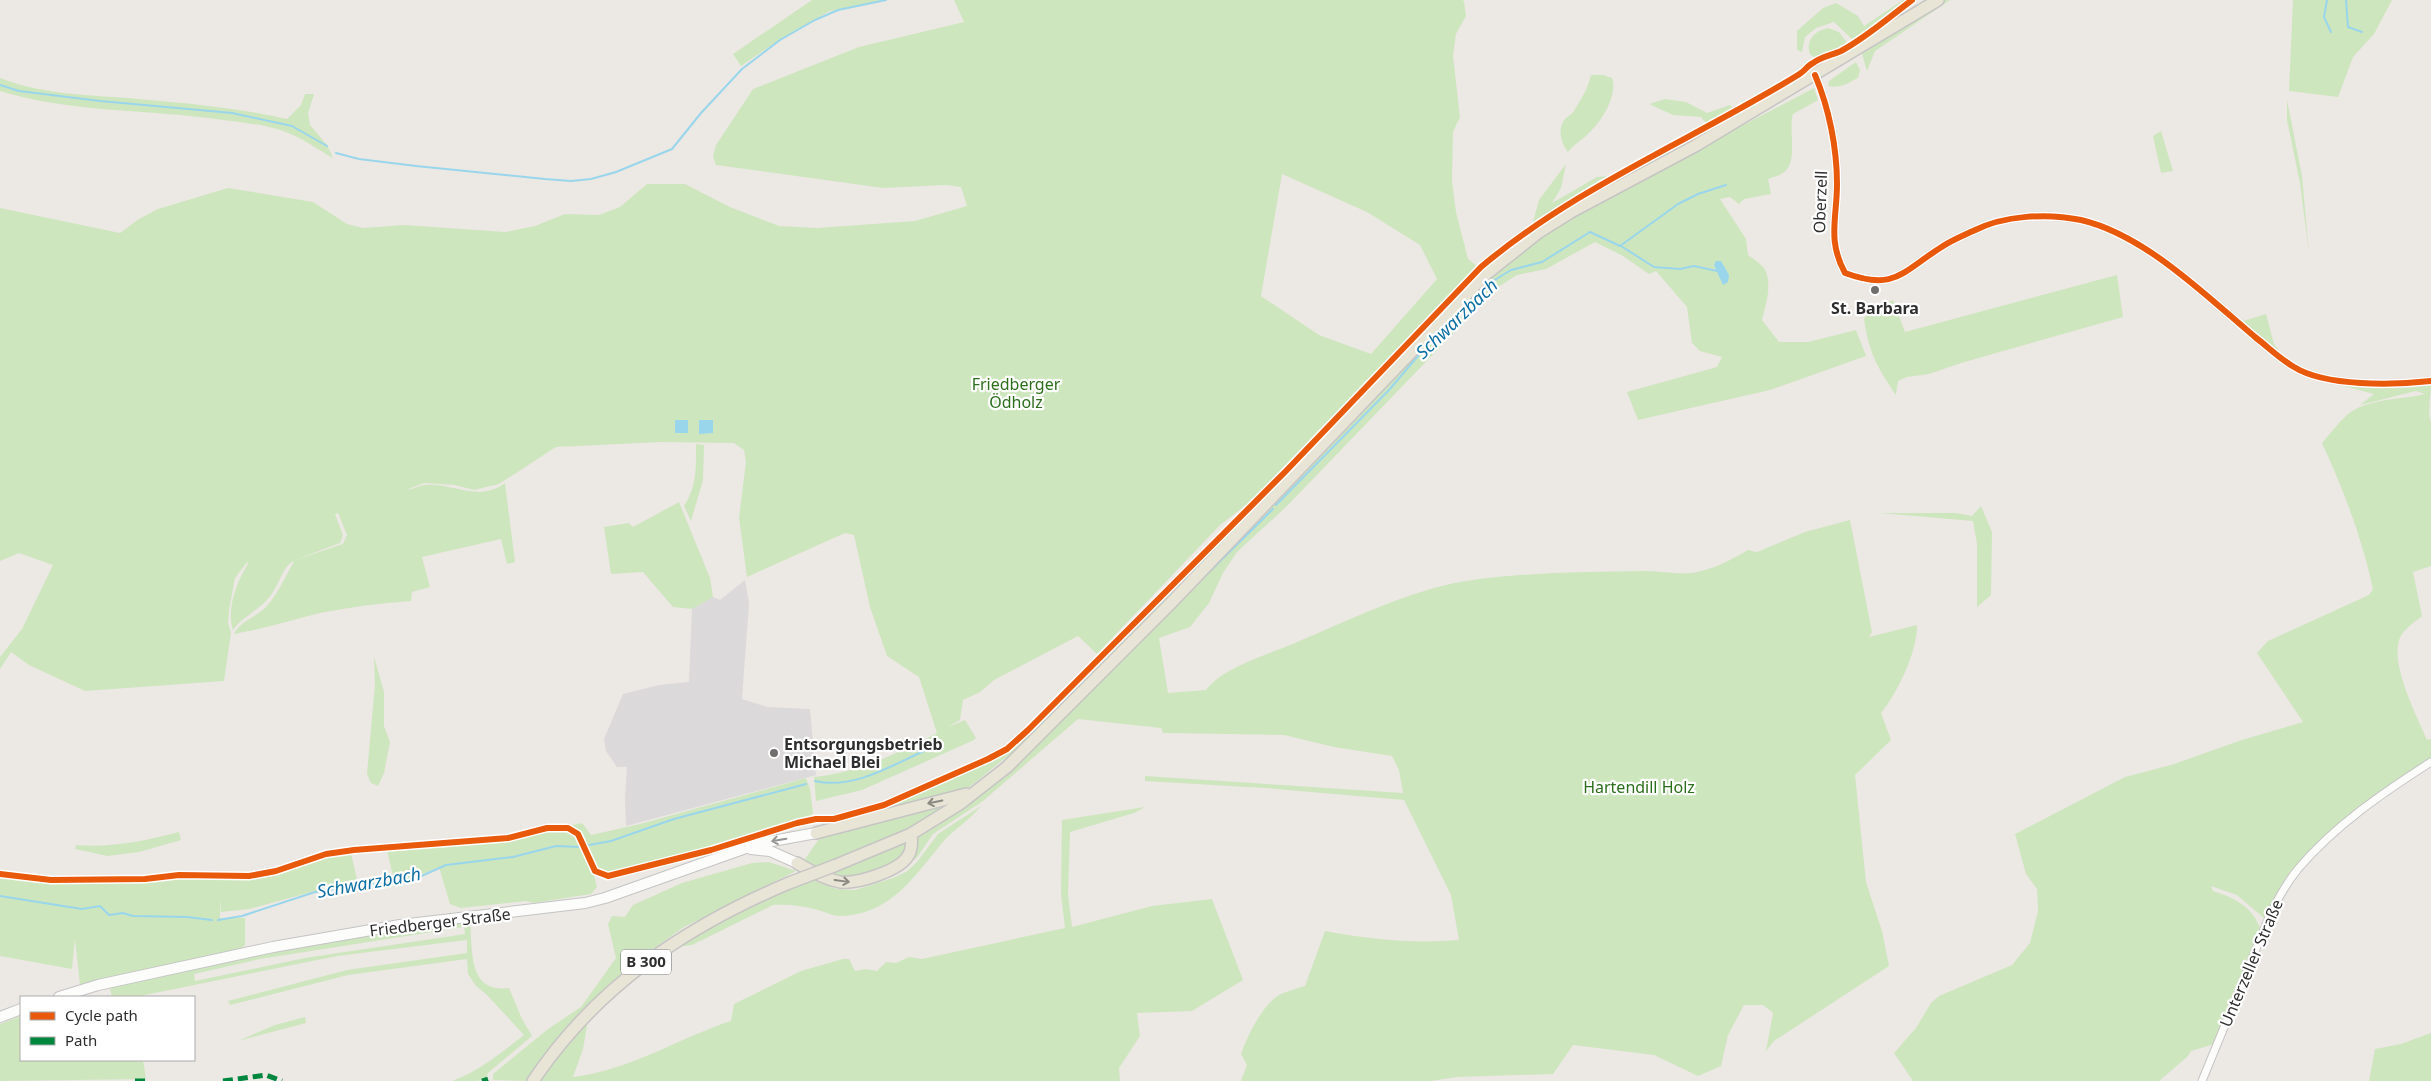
<svg xmlns="http://www.w3.org/2000/svg" width="2431" height="1081" font-family="'Noto Sans',sans-serif">
<style>
.industrial{fill:#dcd9db}
.green{fill:#cee6be;fill-rule:evenodd}
.water{fill:#99d6ec}
.lines{fill:none;stroke-linecap:round;stroke-linejoin:round}
.stream{stroke:#99d6ec;stroke-width:2}
.street-casing{stroke:#c5c4c5;stroke-width:9}
.secondary-casing{stroke:#c5c4c5;stroke-width:12}
.primary-casing{stroke:#c6c5c4;stroke-width:14}
.street{stroke:#fcfcfb;stroke-width:7}
.secondary{stroke:#fcfcfb;stroke-width:10}
.primary{stroke:#e8e4d6;stroke-width:11}
.primary-bridge-casing{stroke:#c6c5c4;stroke-width:14;stroke-linecap:butt}
.primary-bridge{stroke:#e8e4d6;stroke-width:11}
.quiet{stroke:#00873e;stroke-width:5;stroke-dasharray:10 5;stroke-linecap:butt}
.cycleway-casing{stroke:#fff;stroke-width:9}
.cycleway{stroke:#e8590c;stroke-width:6}
.oneway{stroke:#8b8982}
.oneway2{stroke:#959594}
.poi-dot{fill:#706f6e;stroke:#fff;stroke-width:2}
.labels{text-anchor:middle;stroke-width:4.5;stroke-linejoin:round;paint-order:stroke}
.shield{fill:#fff;stroke:#6d6d6d;stroke-width:1}
.shield-label{font-size:15px;font-weight:bold;fill:#2e2e2e}
.street-label{font-size:16px;fill:#2e2e2e;stroke:#fff}
.poi-label{font-size:16px;font-weight:bold;fill:#2e2e2e;stroke:#fff}
.park-label{font-size:16px;fill:#2c6e1b;stroke:#fff}
.water-label{font-size:18px;font-style:italic;fill:#0d6fa3;stroke:#fff}
</style>
<rect width="100%" height="100%" fill="#ece8e4"/>
<polygon class="industrial" points="745,580 749,603 742,699 767,707 810,709 816,775 626,826 625,800 627,767 617,767 606,751 604,739 623,694 659,685 689,682 692,609 713,597 720,600"/>
<g class="green">
<polygon points="812,0 884,0 830,11 782,38 741,66 733,54"/>
<path d="M 954,0 L 1463,0 L 1464,2 L 1466,16 L 1456,34 L 1453,56 L 1460,117 L 1453,132 L 1452,181 L 1456,212 L 1468,259 L 1477,266 L 1267,489 L 1220,525 L 1097,654 L 1078,636 L 994,680 L 980,692 L 963,700 L 960,720 L 948,727 L 965,720 L 976,738 L 974,740 L 862,790 L 816,801 L 814,777 C 861,772 895,754 937,733 L 919,677 L 887,656 L 870,607 L 854,535 L 845,533 L 747,577 L 739,518 L 746,462 L 744,450 L 734,443 L 661,442 L 556,447 L 499,484 L 474,490 L 455,485 L 424,483 L 406,490 C 411,490 418,486 424,485 C 453,482 478,503 505,483 L 515,562 L 507,564 L 501,539 L 422,557 L 430,587 L 412,592 L 411,601 C 380,603 350,607 320,613 C 291,620 264,629 234,634 C 241,620 257,617 267,606 C 278,593 286,576 294,561 C 283,566 280,582 273,592 C 261,611 243,615 233,630 C 226,609 237,581 248,564 L 247,562 L 235,578 L 229,610 L 228,623 L 231,633 L 224,681 L 85,691 L 29,665 L 11,652 L 0,669 L 0,657 L 22,629 L 53,565 L 19,553 L 0,561 L 0,208 L 120,233 L 139,219 L 158,209 L 228,188 L 313,202 L 347,224 L 363,228 L 405,225 L 505,232 L 535,226 L 565,214 L 599,215 L 620,207 L 647,184 L 685,184 L 730,207 L 779,226 L 817,228 L 915,221 L 967,206 L 961,187 L 946,185 L 883,188 L 716,165 L 713,157 L 716,145 L 753,89 L 859,47 L 964,22 ZM 1282,174 L 1367,212 L 1420,245 L 1437,279 L 1371,354 L 1319,335 L 1261,296 ZM 338,513 L 347,535 L 343,544 L 295,560 L 340,543 L 343,535 L 335,514 Z"/>
<polygon points="1903,0 1909,0 1853,40 1834,22 1816,28 1805,37 1802,52 1797,50 1797,31 1823,8 1836,3 1858,16 1864,26"/>
<polygon points="1945,0 1950,0 1875,51 1867,71 1862,54"/>
<polygon points="2293,0 2392,0 2374,34 2353,57 2338,97 2289,91"/>
<path d="M 1828,28 L 1839,32 L 1848,44 L 1839,50 L 1815,58 L 1810,54 C 1805,40 1815,31 1828,28 Z"/>
<path d="M 1856,62 L 1860,70 L 1858,78 C 1848,83 1840,89 1828,86 L 1829,81 Z"/>
<path d="M 1815,65 L 1814,68 L 1793,83 L 1680,148 L 1572,206 L 1461,294 L 1460,291 C 1524,225 1597,189 1677,146 C 1716,125 1754,103 1792,81 Z"/>
<path d="M 1591,75 L 1603,75 L 1612,78 C 1618,94 1603,119 1591,131 C 1584,139 1575,143 1568,152 C 1561,143 1557,129 1565,119 C 1568,116 1571,115 1574,111 C 1581,99 1588,89 1591,75 Z"/>
<path d="M 0,78 C 40,94 86,95 128,98 C 182,103 235,107 287,119 L 301,105 L 305,94 L 314,94 L 308,113 L 310,125 L 327,145 L 333,158 C 320,151 307,141 293,135 C 272,125 246,123 223,120 C 148,109 72,113 0,91 Z"/>
<path d="M 1814,88 L 1818,100 L 1793,114 C 1788,131 1799,162 1783,173 C 1779,176 1772,177 1768,179 L 1771,194 L 1744,199 L 1739,204 L 1730,197 L 1720,199 L 1746,239 L 1748,255 C 1753,259 1760,263 1764,268 C 1773,283 1766,304 1762,320 L 1779,342 L 1808,342 L 1856,330 L 1866,356 L 1770,390 L 1638,420 L 1627,392 L 1717,367 L 1722,357 L 1700,351 L 1692,343 L 1687,307 L 1656,271 L 1649,274 L 1623,256 L 1595,242 L 1546,269 L 1517,275 L 1498,287 L 1286,507 L 1237,552 L 1223,573 L 1209,603 L 1190,627 L 1159,638 L 1168,693 L 1206,690 C 1222,668 1269,654 1295,643 C 1350,620 1406,591 1466,581 C 1525,572 1584,572 1644,571 C 1660,570 1681,576 1697,572 C 1716,568 1731,560 1748,550 L 1757,552 L 1805,532 L 1850,520 L 1872,632 L 1869,637 L 1917,625 C 1918,650 1897,694 1881,713 L 1891,740 L 1855,775 L 1866,882 L 1882,931 L 1889,966 L 1774,1041 L 1766,1051 L 1773,1013 L 1763,1005 L 1744,1005 L 1728,1035 L 1721,1066 L 1698,1076 L 1654,1055 L 1573,1045 L 1553,1074 L 1457,1077 L 1431,1081 L 1241,1081 L 1247,1065 L 1241,1054 C 1247,1037 1262,1005 1279,995 C 1287,991 1296,989 1305,986 L 1325,931 C 1368,939 1414,944 1459,940 L 1451,895 L 1404,800 L 1265,788 L 1145,781 L 1145,776 L 1403,793 L 1399,770 L 1392,756 L 1334,747 L 1284,735 L 1167,733 L 1163,733 L 1161,728 L 1078,719 L 983,801 L 933,834 L 916,859 L 913,858 L 919,836 L 953,814 L 1490,278 L 1543,236 L 1595,203 Z"/>
<polygon points="1665,99 1686,102 1707,113 1730,105 1733,108 1706,123 1701,117 1673,115 1649,104"/>
<polygon points="2287,100 2302,176 2309,253 2300,183 2287,120"/>
<polygon points="2161,131 2173,171 2161,173 2153,136"/>
<polygon points="1566,164 1561,188 1552,203 1597,177 1609,176 1533,222 1539,200"/>
<path d="M 2117,275 L 2123,317 L 1961,363 L 1929,374 L 1907,377 L 1898,381 L 1896,395 C 1877,367 1869,353 1864,319 L 1870,310 L 1893,300 L 1905,332 Z"/>
<polygon points="2266,314 2274,344 2285,358 2240,322"/>
<path d="M 2316,379 L 2363,387 L 2431,383 C 2431,397 2427,410 2431,423 L 2431,566 L 2413,572 L 2422,616 C 2416,621 2407,627 2402,634 C 2386,658 2417,716 2427,740 L 2431,739 L 2431,759 C 2381,790 2329,827 2290,872 C 2279,886 2272,903 2265,919 L 2237,895 L 2211,886 L 2213,891 C 2233,897 2253,907 2260,928 L 2214,1044 L 2191,1051 L 2187,1057 L 2159,1081 L 1913,1081 L 1894,1053 L 1916,1028 L 1931,1003 L 1939,996 L 2012,965 L 2030,943 L 2038,911 L 2037,889 L 2026,874 L 2015,834 L 2125,777 L 2171,765 L 2242,740 L 2303,722 L 2257,653 L 2268,641 L 2369,595 L 2373,589 C 2362,538 2344,491 2322,443 C 2330,434 2337,424 2346,416 C 2365,398 2401,400 2425,394 L 2416,391 L 2360,405 L 2374,394 Z"/>
<path d="M 696,444 L 704,445 L 703,480 L 691,521 L 684,506 C 697,486 696,468 696,444 Z"/>
<polygon points="679,502 710,578 713,597 692,609 673,607 643,572 611,574 604,527 629,523 633,527"/>
<polygon points="1981,506 1992,532 1991,595 1977,607 1977,544 1973,521 1880,513 1956,513 1972,516"/>
<path d="M 1250,511 L 1247,518 L 1017,751 C 995,763 979,782 958,795 L 823,825 L 822,823 L 885,807 L 990,761 L 1008,751 Z"/>
<polygon points="374,657 384,692 384,726 390,742 384,773 378,786 371,783 367,774 375,684"/>
<path d="M 806,778 L 810,789 L 813,813 L 810,817 L 707,850 L 608,875 C 584,866 589,839 568,826 L 582,823 L 591,835 L 640,824 Z"/>
<path d="M 941,806 L 946,806 C 907,835 861,851 815,867 L 806,863 L 805,859 L 821,836 Z"/>
<path d="M 981,806 C 969,821 953,830 942,843 C 914,877 890,915 840,916 C 833,916 825,912 818,910 C 804,906 788,904 773,905 L 692,945 L 675,947 L 748,906 L 812,880 L 837,889 L 855,890 L 893,878 L 906,872 L 917,862 L 938,834 Z"/>
<path d="M 1145,807 L 1134,813 L 1070,832 L 1068,894 L 1072,927 L 1152,906 L 1212,899 L 1243,980 L 1192,1011 L 1137,1013 L 1140,1036 L 1119,1068 L 1120,1081 L 538,1081 L 564,1047 L 588,1020 L 583,1049 L 573,1077 C 628,1071 679,1038 731,1021 L 734,1004 L 801,971 L 843,959 L 849,959 L 855,971 L 866,969 L 877,971 L 886,962 L 896,963 L 909,957 L 922,959 L 1065,928 L 1061,894 L 1062,820 Z"/>
<path d="M 548,830 C 554,830 565,829 571,832 C 583,837 595,875 597,887 L 591,894 L 534,903 L 526,901 L 461,908 L 450,904 L 439,867 L 418,876 L 394,881 L 387,850 L 508,840 Z"/>
<path d="M 179,832 L 181,840 L 139,852 L 108,856 L 75,849 L 76,845 C 112,848 144,841 179,832 Z"/>
<polygon points="910,839 902,862 850,880 827,874 866,859"/>
<path d="M 351,853 L 358,884 L 315,891 L 249,909 L 221,912 L 220,898 L 220,918 L 245,918 L 245,945 L 242,948 L 80,985 L 75,939 L 72,969 L 0,956 L 0,876 L 39,883 L 256,877 C 289,871 318,858 351,853 Z"/>
<polygon points="769,862 796,871 684,927 646,954 607,986 529,1081 493,1080 493,1074 548,1029 581,1007 616,958 608,924 612,916 625,917 633,905 682,883 752,863"/>
<path d="M 464,923 L 470,923 C 473,952 468,993 509,988 L 522,1019 L 532,1036 L 488,1073 L 486,1078 L 478,1081 L 452,1081 C 479,1071 501,1053 524,1035 L 487,995 L 476,986 L 468,974 L 467,959 L 348,975 L 230,1005 L 228,1001 L 347,970 L 467,953 L 467,940 L 337,956 L 135,997 L 112,997 L 110,988 L 299,947 L 376,934 ZM 464,927 L 465,934 L 305,958 L 195,981 L 194,974 L 260,959 Z"/>
<polygon points="21,1016 21,1060 143,1060 146,1079 0,1081 0,1024"/>
<polygon points="305,1017 306,1023 238,1041 275,1025"/>
<polygon points="2431,1033 2431,1081 2369,1081 2375,1049 2401,1044"/>
</g>
<g class="water">
<polygon points="1716,261 1721,261 1729,275 1728,282 1723,285 1714,265"/>
<rect x="675" y="420" width="13" height="13"/>
<polygon points="699,420 713,420 713,433 699,434"/>
</g>
<g class="lines">
<g class="stream">
<polyline points="2327,0 2324,17 2331,32"/>
<polyline points="2346,0 2348,27 2362,32"/>
<polyline points="0,85 19,91 100,101 232,113 292,126 327,146"/>
<polyline points="336,153 359,159 416,166 545,179 571,181 591,179 616,172 672,149 701,113 742,69 780,40 815,20 838,10 886,0"/>
<polyline points="1621,246 1654,267 1680,269 1694,266 1717,271"/>
<polyline points="1276,505 1389,390 1441,329 1493,281 1511,270 1542,262 1590,232 1620,246 1678,204 1698,194 1726,185"/>
<polyline points="1202,579 1273,509"/>
<path d="M 815,781 C 854,790 892,765 926,750"/>
<polyline points="589,845 611,841 674,819 806,784"/>
<polyline points="0,896 82,909 100,906 109,915 123,913 133,916 187,917 212,920"/>
<polyline points="218,920 242,916 315,892 417,878 446,865 513,857 556,846 581,847"/>
</g>
<g class="street-casing">
<g id="street">
<path d="M 1815,75 C 1829,108 1837,148 1837,184 C 1837,218 1827,240 1845,273 C 1894,291 1901,273 1940,248 C 1950,241 1962,236 1973,231 C 2004,215 2048,213 2081,220 C 2145,235 2205,295 2255,337 C 2268,347 2280,359 2294,367 C 2326,387 2394,385 2431,381"/>
<path d="M 2202,1081 C 2218,1042 2234,1003 2250,964 C 2263,932 2275,897 2298,869 C 2334,826 2384,792 2431,762"/>
</g>
</g>
<g class="secondary-casing">
<g id="secondary">
<polyline points="751,849 770,851 797,863"/>
<polyline points="59,997 98,985 273,947 400,925 585,903 605,898 743,849 767,842 816,833"/>
<polyline points="0,1017 21,1009"/>
</g>
</g>
<g class="primary-casing">
<g id="primary">
<polyline points="816,833 966,794"/>
<path d="M 797,863 C 810,871 825,879 840,882 C 857,884 899,871 908,856 C 912,850 912,841 911,834"/>
<polyline points="834,866 911,834 961,803 1007,767 1171,603 1485,275 1539,232 1571,212 1695,146 1938,0"/>
<path d="M 533,1081 C 597,986 685,927 789,883"/>
</g>
</g>
<use href="#street" class="street"/>
<use href="#secondary" class="secondary"/>
<use href="#primary" class="primary"/>
<g class="primary-bridge-casing">
<polyline id="primary-bridge" points="789,883 834,866"/>
</g>
<use href="#primary-bridge" class="primary-bridge"/>
<g class="quiet">
<polyline points="135,1081 150,1081"/>
<polyline points="223,1081 266,1075 282,1081"/>
<polyline points="482,1081 488,1079"/>
</g>
<g class="cycleway-casing">
<g id="cycleway">
<path d="M 1815,75 C 1829,108 1837,148 1837,184 C 1837,218 1827,240 1845,273 C 1894,291 1901,273 1940,248 C 1950,241 1962,236 1973,231 C 2004,215 2048,213 2081,220 C 2145,235 2205,295 2255,337 C 2268,347 2280,359 2294,367 C 2326,387 2394,385 2431,381"/>
<path d="M 0,874 L 51,880 L 145,879 L 179,875 L 249,876 L 276,871 L 326,854 L 354,850 L 508,838 L 547,828 L 568,828 L 578,834 L 595,871 L 608,876 L 711,850 L 797,823 L 816,819 L 834,819 L 884,805 L 988,759 L 1007,749 L 1028,730 L 1285,472 L 1481,267 C 1576,187 1692,140 1798,75 C 1804,72 1807,66 1813,63 C 1821,57 1832,55 1841,51 C 1867,37 1888,18 1912,0"/>
</g>
</g>
<use href="#cycleway" class="cycleway"/>
</g>
<defs><path id="oneway-shaft" d="M-6 0H5M1.5-3L5.5 0L1.5 3" fill="none" stroke-width="1.6" stroke-linecap="round" stroke-linejoin="round" transform="scale(1.25)"/></defs>
<g class="oneway">
<use href="#oneway-shaft" transform="translate(935 802) rotate(168)"/>
<use href="#oneway-shaft" transform="translate(842 881) rotate(8)"/>
</g>
<use class="oneway2" href="#oneway-shaft" transform="translate(779 840) rotate(170)"/>
<g class="poi-dot">
<circle cx="1875" cy="290" r="5"/>
<circle cx="774" cy="753" r="5"/>
</g>
<g class="labels">
<rect class="shield" x="621" y="949.5" width="50" height="25" rx="4"/>
<g class="shield-label">
<text x="646" y="967">B 300</text>
</g>
<g class="street-label">
<text transform="translate(1820 202) rotate(-88)" y="6">Oberzell</text>
<text transform="translate(440 922) rotate(-7)" y="6">Friedberger Straße</text>
<text transform="translate(2251 963) rotate(-67)" y="6">Unterzeller Straße</text>
</g>
<g class="poi-label">
<text x="1875" y="314">St. Barbara</text>
<text x="784" y="750" text-anchor="start">Entsorgungsbetrieb<tspan x="784" dy="18">Michael Blei</tspan></text>
</g>
<g class="park-label">
<text x="1016" y="390">Friedberger<tspan x="1016" dy="18">Ödholz</tspan></text>
<text x="1639" y="793">Hartendill Holz</text>
</g>
<g class="water-label">
<text transform="translate(1457 319) rotate(-44)" y="6">Schwarzbach</text>
<text transform="translate(369 883) rotate(-10)" y="6">Schwarzbach</text>
</g>
</g>
<rect x="20" y="996" width="175" height="65" fill="#ffffff" stroke="#ababab"/>
<rect x="30" y="1012" width="25" height="8" fill="#e8590c" stroke="#ababab"/>
<text x="65" y="1021" font-size="15" fill="#2e2e2e">Cycle path</text>
<rect x="30" y="1037" width="25" height="8" fill="#00873e" stroke="#ababab"/>
<text x="65" y="1046" font-size="15" fill="#2e2e2e">Path</text>
</svg>
